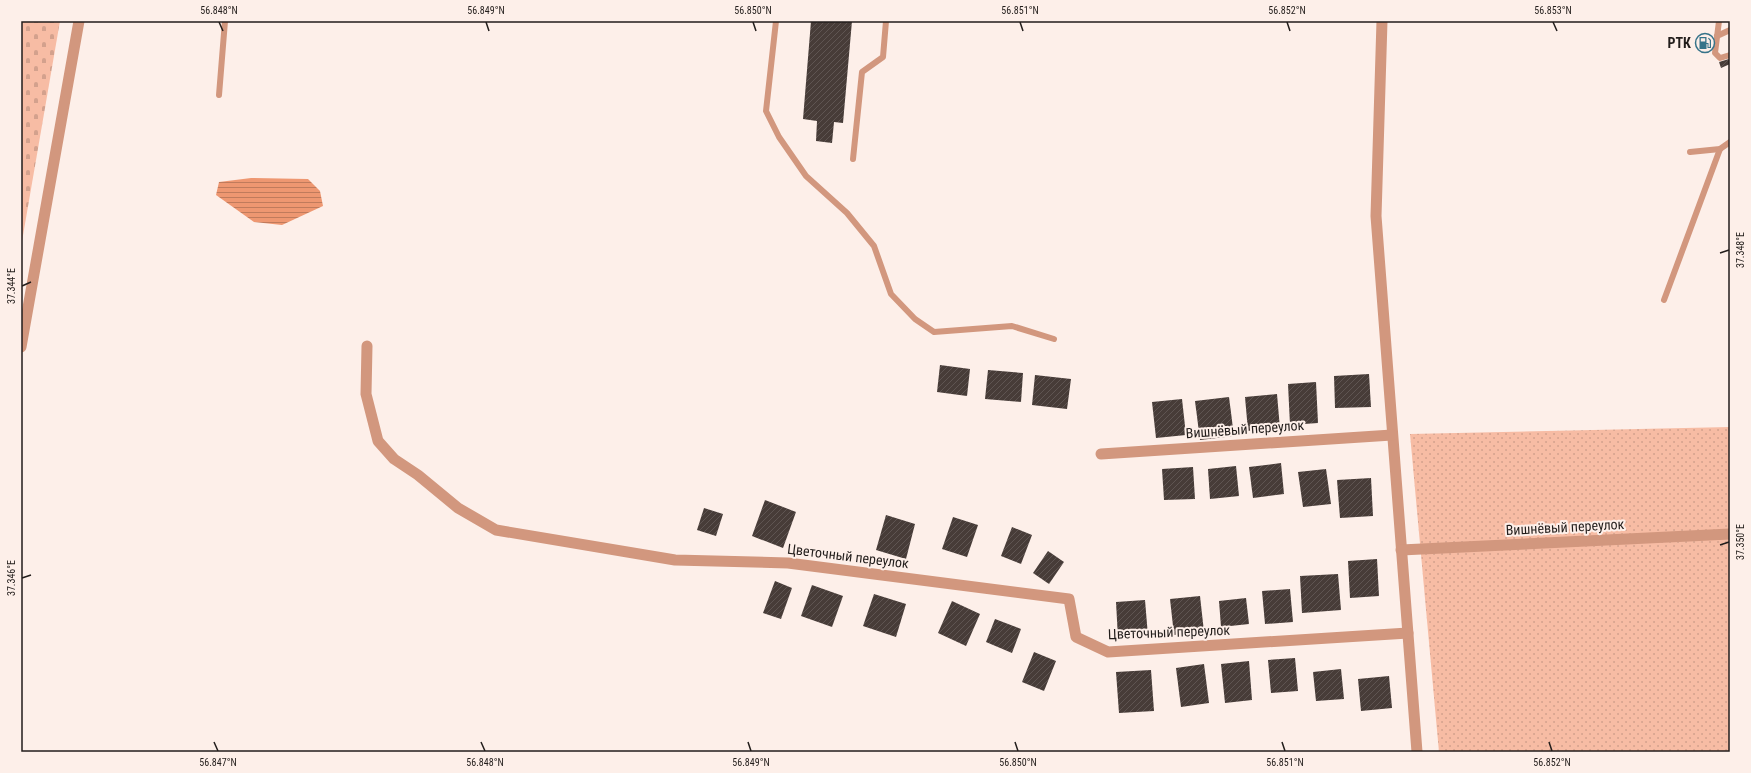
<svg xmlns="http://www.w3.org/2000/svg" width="1751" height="773" font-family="'Roboto Condensed',sans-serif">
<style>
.green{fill:url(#green-dots)}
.cemetery{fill:url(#cemetery-stones)}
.water{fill:url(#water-rules)}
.building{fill:url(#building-hatch)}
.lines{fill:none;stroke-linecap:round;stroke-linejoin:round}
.service{stroke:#d2977e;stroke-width:6}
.minor{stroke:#d2977e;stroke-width:11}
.ticks{fill:none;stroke:#221d1b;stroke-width:1.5}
.labels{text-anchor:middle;stroke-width:4;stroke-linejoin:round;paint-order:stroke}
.poi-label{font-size:14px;font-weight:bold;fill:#221d1b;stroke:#fdefe9;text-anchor:end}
.street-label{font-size:14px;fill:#221d1b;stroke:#fdefe9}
.neatline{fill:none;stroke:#221d1b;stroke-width:1.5}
.ticks-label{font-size:10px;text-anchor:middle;fill:#221d1b}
</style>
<defs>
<pattern id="green-dots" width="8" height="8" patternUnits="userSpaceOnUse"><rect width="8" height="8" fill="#f7bca4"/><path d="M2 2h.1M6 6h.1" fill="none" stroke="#d3a18d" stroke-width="1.8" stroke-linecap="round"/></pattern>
<pattern id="cemetery-stones" width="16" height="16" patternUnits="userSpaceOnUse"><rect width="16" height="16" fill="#f7bca4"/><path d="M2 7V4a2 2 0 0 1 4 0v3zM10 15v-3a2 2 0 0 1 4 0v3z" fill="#d3a18d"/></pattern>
<pattern id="water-rules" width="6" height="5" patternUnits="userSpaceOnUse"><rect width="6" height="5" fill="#ee9771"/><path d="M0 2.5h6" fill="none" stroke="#c07b5c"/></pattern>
<pattern id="building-hatch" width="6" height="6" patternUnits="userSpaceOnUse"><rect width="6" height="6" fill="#473c38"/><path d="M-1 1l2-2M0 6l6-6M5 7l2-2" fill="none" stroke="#5f5552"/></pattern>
</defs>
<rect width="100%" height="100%" fill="#fdefe9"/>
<polygon class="green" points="1730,427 1730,752 1439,752 1410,434"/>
<polygon class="cemetery" points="21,21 60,21 21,247"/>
<polygon class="water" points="251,178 308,179 320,191 323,206 282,225 254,222 216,195 219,182"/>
<g class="building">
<polygon points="811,21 852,21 843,123 834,122 832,143 816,141 817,121 803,119"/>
<polygon points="1729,59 1730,64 1721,68 1719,62"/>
<polygon points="940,365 970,369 967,396 937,392"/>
<polygon points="988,370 1023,373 1021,402 985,399"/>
<polygon points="1369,374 1371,407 1335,408 1334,376"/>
<polygon points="1035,375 1071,379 1067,409 1032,405"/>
<polygon points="1316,382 1318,423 1290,425 1288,384"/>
<polygon points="1277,394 1280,429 1248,431 1245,397"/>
<polygon points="1229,397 1234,436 1200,440 1195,401"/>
<polygon points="1182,399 1186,435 1156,438 1152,402"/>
<polygon points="1281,463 1284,494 1253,498 1249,467"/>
<polygon points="1236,466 1239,496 1210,499 1208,469"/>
<polygon points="1193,467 1195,499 1164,500 1162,469"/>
<polygon points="1326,469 1331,504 1303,507 1298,472"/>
<polygon points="1371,478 1373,516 1340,518 1337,480"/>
<polygon points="765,500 796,512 783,548 752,536"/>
<polygon points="704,508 723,514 716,536 697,530"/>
<polygon points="886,515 915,524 906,559 876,550"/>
<polygon points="953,517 978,525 967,557 942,549"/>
<polygon points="1012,527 1032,535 1021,564 1001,556"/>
<polygon points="1048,551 1064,562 1049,584 1033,573"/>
<polygon points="1377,559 1379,596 1350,598 1348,561"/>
<polygon points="1338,574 1341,610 1302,613 1300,576"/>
<polygon points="775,581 792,588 781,619 763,613"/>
<polygon points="812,585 843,596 832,627 801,616"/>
<polygon points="1290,589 1293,622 1265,624 1262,591"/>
<polygon points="874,594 906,604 896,637 863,626"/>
<polygon points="1200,596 1204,632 1174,635 1170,599"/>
<polygon points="1246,598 1249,624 1221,627 1219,601"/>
<polygon points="1145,600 1148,636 1118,638 1116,602"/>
<polygon points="952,601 980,614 966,646 938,633"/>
<polygon points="995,619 1021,629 1012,653 986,642"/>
<polygon points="1034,652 1056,661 1044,691 1022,682"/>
<polygon points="1295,658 1298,691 1271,693 1268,660"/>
<polygon points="1249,661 1252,700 1225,703 1221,664"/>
<polygon points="1204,664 1209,703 1181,707 1176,668"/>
<polygon points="1341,669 1344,699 1316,701 1313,672"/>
<polygon points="1151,670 1154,711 1119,713 1116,672"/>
<polygon points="1389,676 1392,708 1361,711 1358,679"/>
</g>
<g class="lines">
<g class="service">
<polyline points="776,21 766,111 779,137 806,176 847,213 874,246 891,294 915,319 934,332 1012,326 1054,339"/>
<polyline points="1719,21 1715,53 1720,58 1730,55"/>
<polyline points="1717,36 1730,30"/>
<polyline points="219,95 225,21"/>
<polyline points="1690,152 1720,149 1730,142"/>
<polyline points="853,159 862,72 883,57 886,21"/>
<polyline points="1664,300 1720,149"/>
</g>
<g class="minor">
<polyline points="1382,21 1376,216 1417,752"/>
<polyline points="367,346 366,394 378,441 394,459 418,475 458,508 496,530 675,560 788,563 1069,599 1076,637 1108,652 1408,633"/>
<polyline points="21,347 79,21"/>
<polyline points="1101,454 1392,435"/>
<polyline points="1401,550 1730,534"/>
</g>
</g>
<path class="ticks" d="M 219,22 L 223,31M 486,22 L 489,31M 753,22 L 756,31M 1020,22 L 1023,31M 1287,22 L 1290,31M 1553,22 L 1557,31M 1720,253 L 1729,250M 22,286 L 31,282M 1720,545 L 1729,542M 22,578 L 31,575M 214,742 L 218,751M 481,742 L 485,751M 748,742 L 751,751M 1015,742 L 1018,751M 1282,742 L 1285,751M 1549,742 L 1552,751"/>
<defs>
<g id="fuel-ring" transform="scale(1)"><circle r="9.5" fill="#fdefe9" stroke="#367389" stroke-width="1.5"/><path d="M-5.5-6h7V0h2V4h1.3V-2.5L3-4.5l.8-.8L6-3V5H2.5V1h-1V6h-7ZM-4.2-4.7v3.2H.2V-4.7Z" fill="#367389"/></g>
</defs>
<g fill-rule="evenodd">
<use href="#fuel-ring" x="1705" y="43"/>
</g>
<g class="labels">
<g class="poi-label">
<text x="1691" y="48">РТК</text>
</g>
<g class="street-label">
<text transform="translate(1245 429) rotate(-4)" y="5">Вишнёвый переулок</text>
<text transform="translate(1565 527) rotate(-3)" y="5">Вишнёвый переулок</text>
<text transform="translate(848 556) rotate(7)" y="5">Цветочный переулок</text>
<text transform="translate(1169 632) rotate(-2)" y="5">Цветочный переулок</text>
</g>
</g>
<rect width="1751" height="773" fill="none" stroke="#fdefe9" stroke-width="44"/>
<rect x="22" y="22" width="1707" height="729" class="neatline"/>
<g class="ticks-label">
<text x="219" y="14">56.848°N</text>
<text x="486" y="14">56.849°N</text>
<text x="753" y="14">56.850°N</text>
<text x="1020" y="14">56.851°N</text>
<text x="1287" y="14">56.852°N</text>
<text x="1553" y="14">56.853°N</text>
<text transform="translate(1740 250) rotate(-90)" y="4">37.348°E</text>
<text transform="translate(11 286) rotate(-90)" y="4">37.344°E</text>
<text transform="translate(1740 542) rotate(-90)" y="4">37.350°E</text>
<text transform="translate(11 578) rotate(-90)" y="4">37.346°E</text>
<text x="218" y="766">56.847°N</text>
<text x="485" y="766">56.848°N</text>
<text x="751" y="766">56.849°N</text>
<text x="1018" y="766">56.850°N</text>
<text x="1285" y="766">56.851°N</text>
<text x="1552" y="766">56.852°N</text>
</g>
</svg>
